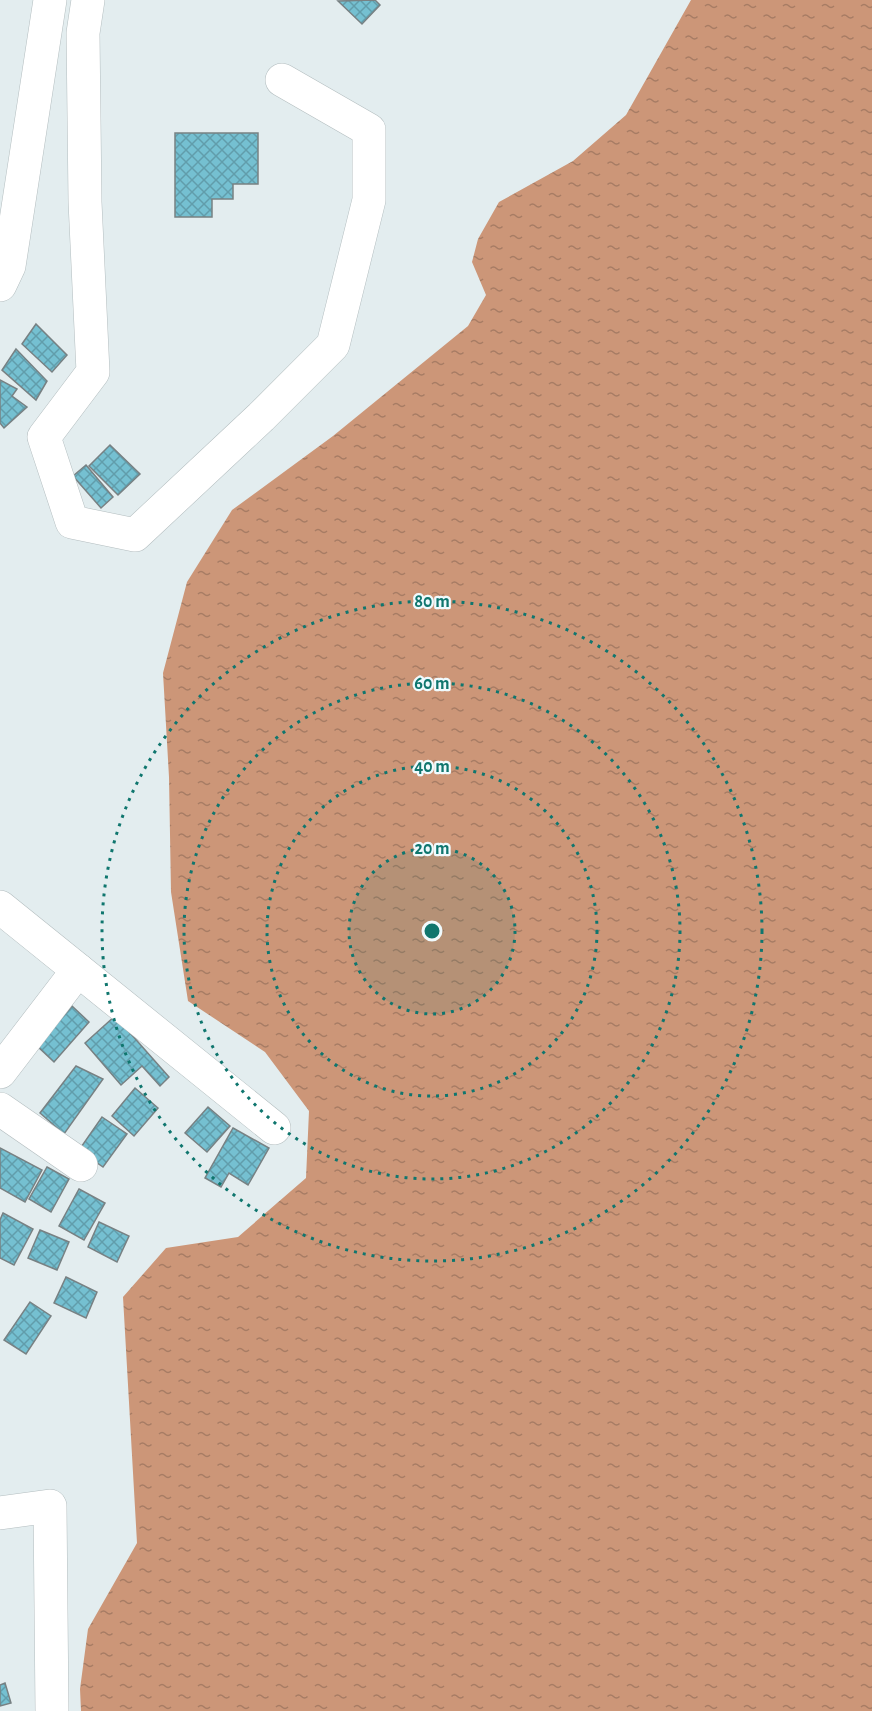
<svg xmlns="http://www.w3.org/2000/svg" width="872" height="1711" font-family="'Alegreya Sans',sans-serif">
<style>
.water{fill:url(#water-ripples)}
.building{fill:url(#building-cross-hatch);stroke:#788183;stroke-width:1.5}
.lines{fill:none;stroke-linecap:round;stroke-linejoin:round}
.minor-casing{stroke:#b3bdbf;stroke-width:34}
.minor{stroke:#fff;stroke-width:33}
.ring{fill:none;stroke:#0f766e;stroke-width:3;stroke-dasharray:3 6}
.centre{fill:#0f766e;stroke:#f0fafd;stroke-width:3}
.ring-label{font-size:18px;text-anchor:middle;font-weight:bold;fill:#0f766e;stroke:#f0fafd;stroke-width:4.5;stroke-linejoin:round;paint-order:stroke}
</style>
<defs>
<pattern id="water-ripples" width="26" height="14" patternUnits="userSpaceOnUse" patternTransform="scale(1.5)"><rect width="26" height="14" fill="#cc9678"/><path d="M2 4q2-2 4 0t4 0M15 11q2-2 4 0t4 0" fill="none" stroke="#a77c64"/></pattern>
<pattern id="building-cross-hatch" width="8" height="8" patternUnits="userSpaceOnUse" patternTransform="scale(1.5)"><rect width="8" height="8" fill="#75c0d1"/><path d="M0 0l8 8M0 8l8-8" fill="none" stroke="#619dab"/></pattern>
</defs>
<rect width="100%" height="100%" fill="#e3edef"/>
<polygon class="water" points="691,0 872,0 872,1711 81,1711 80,1689 88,1629 137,1543 123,1297 166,1248 238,1237 306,1178 309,1111 265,1052 188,1001 171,892 169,777 163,673 187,582 232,510 333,436 468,326 486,295 472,262 478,239 499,202 573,161 626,115"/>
<g class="building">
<polygon points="375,0 380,5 362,24 338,1"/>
<polygon points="175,133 258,133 258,184 233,184 233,199 212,199 212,217 175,217"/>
<polygon points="36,324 67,355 52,372 22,344"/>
<polygon points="16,349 47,381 36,400 2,370"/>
<polygon points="0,380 17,389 12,396 27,407 4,428 0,423"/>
<polygon points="110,445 140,474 118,495 89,466"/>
<polygon points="86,465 113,497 101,508 73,476"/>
<polygon points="72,1006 89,1022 54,1062 37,1046"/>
<polygon points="115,1016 169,1077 160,1086 142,1066 121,1085 85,1043"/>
<polygon points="76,1066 103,1079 64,1134 40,1113"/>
<polygon points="135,1088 158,1108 134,1136 112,1116"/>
<polygon points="208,1107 230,1126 207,1152 185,1133"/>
<polygon points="102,1117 127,1134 103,1167 79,1150"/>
<polygon points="233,1128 269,1148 248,1185 229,1173 221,1187 205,1178"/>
<polygon points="0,1148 42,1170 25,1202 0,1188"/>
<polygon points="47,1167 69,1179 51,1212 29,1199"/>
<polygon points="79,1189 105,1203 84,1240 59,1226"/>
<polygon points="3,1213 33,1229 14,1265 0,1258 0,1220"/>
<polygon points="99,1222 129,1236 117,1262 88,1247"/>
<polygon points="40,1230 69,1242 57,1270 28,1258"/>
<polygon points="66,1277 97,1292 86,1318 54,1303"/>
<polygon points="30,1302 51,1316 26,1354 4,1340"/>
<polygon points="5,1683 11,1703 0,1706 0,1685"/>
</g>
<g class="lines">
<g class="minor-casing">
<g id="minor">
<polyline points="88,0 83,33 85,202 93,372 44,437 72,522 135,535 261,417 333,345 369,200 369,130 282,80"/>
<polyline points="0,285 9,266 50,0"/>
<polyline points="0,907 274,1128"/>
<polyline points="0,1072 78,970"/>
<polyline points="0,1109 81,1165"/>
<polyline points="0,1513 50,1506 52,1711"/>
</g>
</g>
<use href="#minor" class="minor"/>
</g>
<circle cx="432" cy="931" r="83" fill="#0f766e" fill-opacity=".12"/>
<g class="ring">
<circle cx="432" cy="931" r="83"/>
<circle cx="432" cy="931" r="165"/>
<circle cx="432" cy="931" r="248"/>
<circle cx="432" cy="931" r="330"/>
</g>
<circle cx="432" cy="931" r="9" class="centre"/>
<g class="ring-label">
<text x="432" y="607">80 m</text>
<text x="432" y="689">60 m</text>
<text x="432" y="772">40 m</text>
<text x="432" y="854">20 m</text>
</g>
</svg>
